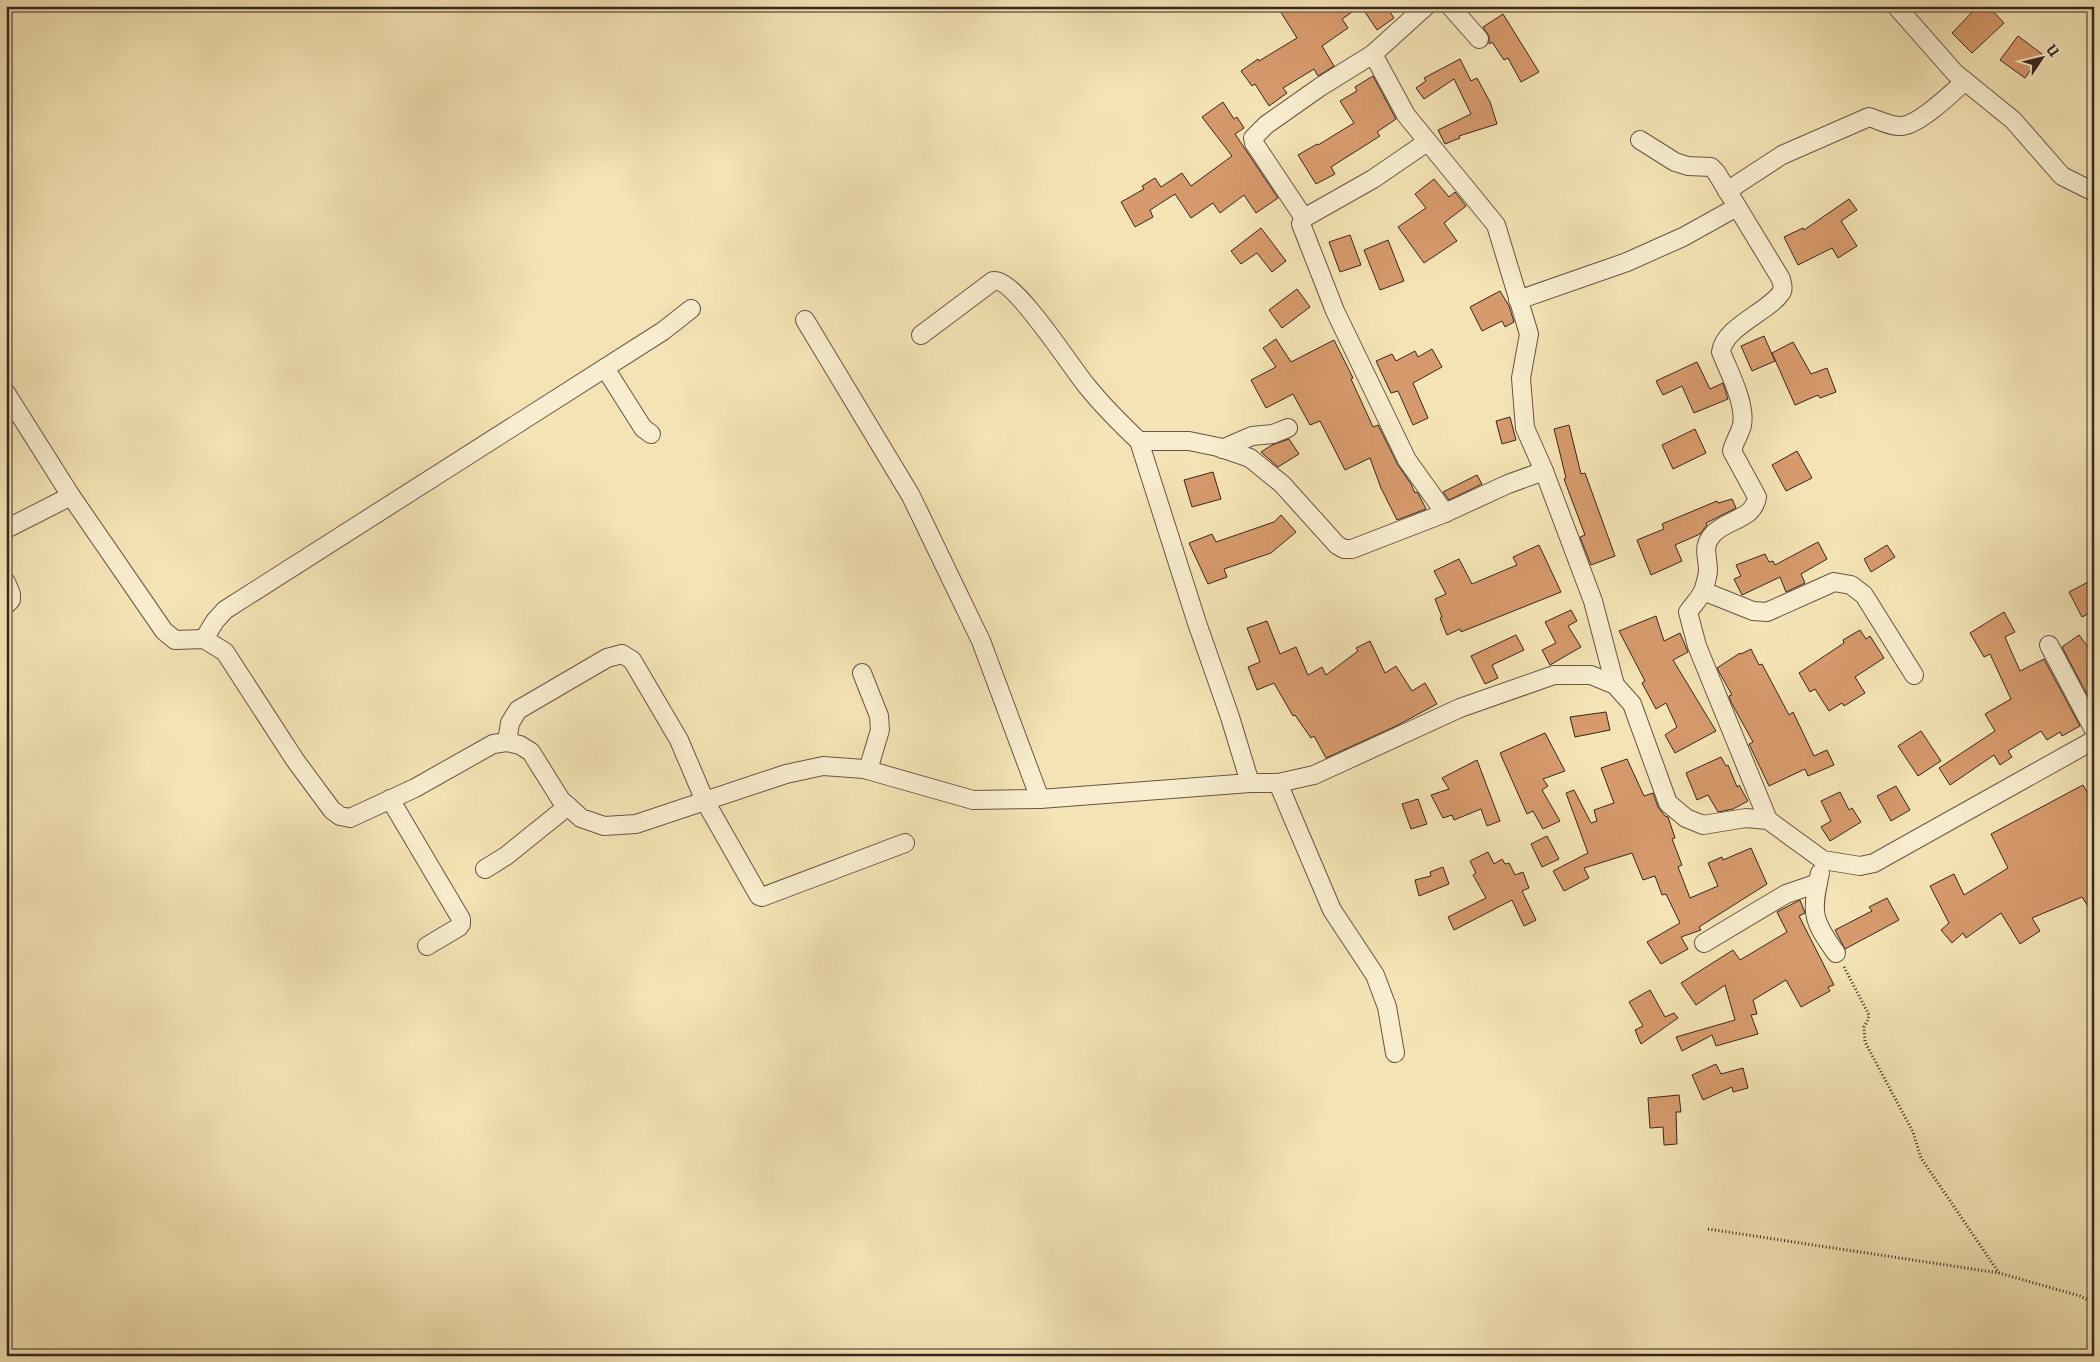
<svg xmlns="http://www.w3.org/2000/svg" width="2100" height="1362" font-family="'IM FELL French Canon',serif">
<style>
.building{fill:#d69a6c;stroke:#38261f}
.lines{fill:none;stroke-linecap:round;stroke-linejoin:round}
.street-casing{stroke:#675544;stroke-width:20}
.path{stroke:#38261f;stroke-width:3;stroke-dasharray:1 2.5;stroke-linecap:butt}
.street{stroke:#f8edce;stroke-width:18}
</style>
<rect width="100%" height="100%" fill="#f4e3b4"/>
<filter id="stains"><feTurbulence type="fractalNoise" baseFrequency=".004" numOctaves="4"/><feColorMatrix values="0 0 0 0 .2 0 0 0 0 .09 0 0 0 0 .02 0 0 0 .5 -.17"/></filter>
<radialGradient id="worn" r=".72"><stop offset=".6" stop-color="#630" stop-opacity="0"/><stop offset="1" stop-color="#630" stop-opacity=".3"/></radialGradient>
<g class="building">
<polygon points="1277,6 1386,6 1394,18 1377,30 1361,6 1342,19 1348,28 1322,46 1334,66 1318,76 1314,69 1283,88 1287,93 1269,106 1255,84 1252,86 1241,71 1258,59 1259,61 1297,38"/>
<polygon points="1978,6 1988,6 2004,23 1972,53 1952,33"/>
<polygon points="1503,14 1539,72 1521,82 1508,58 1504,60 1492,42 1489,44 1489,36 1483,27"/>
<polygon points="2018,36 2042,54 2025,78 2000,60"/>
<polygon points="1460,59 1471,81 1477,78 1490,102 1497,124 1459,136 1460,138 1445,144 1438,130 1471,114 1454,79 1424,99 1416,88 1426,81 1424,78"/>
<polygon points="1373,76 1396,119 1377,132 1380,136 1331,167 1335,174 1316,184 1298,155 1317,144 1318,145 1354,123 1340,101 1357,91 1355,87"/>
<polygon points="1223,102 1234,119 1237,117 1244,128 1235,134 1278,198 1256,213 1244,195 1220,213 1213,203 1191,218 1175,194 1150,210 1153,217 1135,227 1121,202 1144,189 1142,186 1155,178 1161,187 1182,173 1191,186 1232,156 1202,117"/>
<polygon points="1434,179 1449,197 1455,192 1466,206 1444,223 1457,241 1424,263 1398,227 1426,208 1415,194"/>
<polygon points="1849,199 1857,210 1841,221 1857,246 1838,258 1832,248 1798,265 1784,237 1803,228 1804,230"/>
<polygon points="1261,228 1286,261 1272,272 1257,253 1241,264 1231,251"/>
<polygon points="1350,235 1361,265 1340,272 1329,242"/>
<polygon points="1388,240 1404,281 1380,290 1364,250"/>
<polygon points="1297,289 1310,307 1282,328 1269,310"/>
<polygon points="1500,291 1509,306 1514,322 1505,327 1502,321 1482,331 1470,307"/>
<polygon points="1764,336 1775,361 1752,371 1741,346"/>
<polygon points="1276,339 1291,362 1334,340 1353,378 1351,379 1373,427 1378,425 1398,465 1411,484 1415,493 1417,492 1420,497 1426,509 1397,520 1381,488 1370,458 1345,470 1320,421 1310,425 1293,394 1266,408 1251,380 1276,367 1263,348"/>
<polygon points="1793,342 1811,374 1827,368 1836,392 1820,398 1818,395 1795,405 1772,353"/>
<polygon points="1432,349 1442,367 1413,383 1428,418 1413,425 1398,391 1391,393 1376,361 1392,354 1396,361 1415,351 1418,357"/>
<polygon points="1697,362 1710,389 1723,383 1728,399 1694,413 1682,386 1663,395 1656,381"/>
<polygon points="1510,417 1516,440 1502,444 1496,421"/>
<polygon points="1569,425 1581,474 1585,473 1615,556 1591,565 1580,537 1585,535 1564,479 1566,478 1554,429"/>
<polygon points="1695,429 1706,453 1673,469 1662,445"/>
<polygon points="1289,439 1299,454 1278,467 1261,452 1272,445"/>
<polygon points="1797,451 1812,478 1786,491 1772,465"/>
<polygon points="1213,472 1221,499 1192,507 1184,480"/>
<polygon points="1477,475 1482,484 1449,500 1443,492"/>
<polygon points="1732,499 1736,508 1706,523 1707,525 1700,534 1675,545 1682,561 1651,575 1637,540 1664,529 1662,524 1717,501 1718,503"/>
<polygon points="1281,515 1296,532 1271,553 1224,569 1227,577 1208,584 1189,543 1212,534 1216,542 1274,522"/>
<polygon points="1818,542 1827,559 1801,574 1805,583 1786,592 1780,577 1742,595 1734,579 1741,576 1736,565 1765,554 1769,562 1773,561 1775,565"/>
<polygon points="1539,545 1561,592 1461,632 1460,629 1447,635 1440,618 1442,617 1435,599 1446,594 1434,571 1459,559 1472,584 1517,565 1513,557"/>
<polygon points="1887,545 1895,557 1871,572 1864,559"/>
<polygon points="2094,579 2094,611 2082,617 2069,592"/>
<polygon points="1571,610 1577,621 1568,626 1581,647 1550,665 1542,650 1556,643 1545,622"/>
<polygon points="2004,612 2015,632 2005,637 2020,671 2044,659 2080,726 2062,736 2060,732 2047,740 2041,731 2008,751 2012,757 2000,765 1994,755 1950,785 1939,768 1995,731 1985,714 2011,699 1990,654 1984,657 1970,633"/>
<polygon points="1656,616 1664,641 1680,633 1688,652 1673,660 1716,731 1675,753 1665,735 1677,727 1666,703 1656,709 1642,683 1645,681 1619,631"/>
<polygon points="1267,621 1280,654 1296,647 1308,675 1322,667 1326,675 1358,651 1356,648 1370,641 1385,673 1396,666 1412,691 1425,683 1437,704 1396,726 1326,758 1314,736 1311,738 1295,715 1293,716 1274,683 1257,690 1248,667 1260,662 1247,628"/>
<polygon points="1860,630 1866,639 1870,636 1884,658 1855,677 1865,693 1844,706 1842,703 1829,711 1815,689 1810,692 1799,673 1844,643 1843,640"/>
<polygon points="1516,635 1524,650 1492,665 1498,678 1485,684 1471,656"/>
<polygon points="2079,635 2094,655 2093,706 2062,647"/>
<polygon points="1751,649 1759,665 1762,664 1789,715 1793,712 1814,756 1827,750 1834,765 1808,776 1805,769 1769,786 1749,744 1753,742 1731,702 1729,696 1732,695 1717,668 1740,653 1741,654"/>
<polygon points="1606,712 1610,730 1575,737 1570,717"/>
<polygon points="1921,731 1941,761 1918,776 1898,746"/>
<polygon points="1545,733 1565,771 1543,779 1548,786 1542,790 1560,821 1543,829 1533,811 1527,814 1500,753"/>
<polygon points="1721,757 1726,766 1728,765 1737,787 1739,785 1748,801 1733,809 1718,812 1708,795 1697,800 1686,773"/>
<polygon points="1627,759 1644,796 1653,793 1658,807 1665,816 1668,817 1675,838 1672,839 1682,865 1678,867 1690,898 1718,886 1708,863 1722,857 1723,860 1751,848 1767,884 1699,927 1701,930 1681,937 1688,949 1661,964 1647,942 1680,923 1666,894 1662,895 1655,876 1643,880 1632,853 1584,868 1589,878 1564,891 1553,871 1588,853 1566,793 1574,790 1591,823 1597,821 1594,810 1614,803 1601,768"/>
<polygon points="1477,760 1500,821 1487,826 1481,809 1454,820 1452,815 1443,818 1431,795 1449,789 1442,778"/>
<polygon points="2083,785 2094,804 2094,915 2082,897 2032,918 2040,931 2020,944 2001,913 1966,938 1963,933 1952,943 1941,930 1949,923 1930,886 1954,874 1964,895 2008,868 1991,834"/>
<polygon points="1896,786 1910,810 1891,821 1877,796"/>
<polygon points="1840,792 1849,810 1852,808 1861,822 1830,841 1821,827 1831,821 1821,801"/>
<polygon points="1418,799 1427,824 1411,829 1402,804"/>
<polygon points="1547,836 1559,859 1542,867 1531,844"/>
<polygon points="1488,852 1494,864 1502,859 1505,864 1509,863 1515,875 1523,872 1529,888 1522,891 1536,920 1524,926 1512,900 1454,930 1448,917 1486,898 1473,875 1476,873 1470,861"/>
<polygon points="1443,867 1449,884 1419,896 1415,880 1431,876 1430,872"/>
<polygon points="1887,898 1899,920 1845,949 1835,930 1872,911 1869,907"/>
<polygon points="1800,900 1805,913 1799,916 1834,985 1828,987 1830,991 1801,1007 1786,980 1753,1000 1757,1014 1751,1015 1758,1034 1716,1046 1712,1035 1682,1051 1676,1037 1735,1020 1725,985 1696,1005 1681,983 1733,950 1740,960 1787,932 1777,912"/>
<polygon points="1650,990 1665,1017 1674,1013 1678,1018 1641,1044 1635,1030 1643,1026 1629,1002"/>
<polygon points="1716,1064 1721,1074 1743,1068 1748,1088 1733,1092 1732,1087 1703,1100 1692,1075"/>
<polygon points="1679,1095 1681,1112 1676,1112 1677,1144 1664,1145 1663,1127 1650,1128 1648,1098"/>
</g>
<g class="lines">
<g class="street-casing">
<g id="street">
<polyline points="1426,6 1373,54 1406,115 1496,225 1529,334 1521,378 1525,428 1544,471 1593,601 1615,685"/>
<polyline points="1450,6 1479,39"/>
<polyline points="1896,6 1955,73 2013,120 2062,176 2094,192"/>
<path d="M 1640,140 L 1675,162 L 1688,166 L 1711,167 L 1716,172 L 1781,279 C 1782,284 1784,289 1781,293 C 1768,312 1724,327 1721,352 C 1729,372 1746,404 1742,425 C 1740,434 1734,442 1732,451 L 1757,497 C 1754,519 1728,519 1714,533 C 1701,547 1708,555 1708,570 C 1708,576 1705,584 1704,589 C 1701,597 1693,605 1688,612 L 1697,646 L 1768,820"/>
<polyline points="1427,142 1373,179 1304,218 1301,224 1335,311 1407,460 1445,513"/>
<path d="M 1727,191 L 1782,155 L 1869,117 C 1879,120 1891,127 1902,126 C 1920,124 1952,93 1965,81"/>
<polyline points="1304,218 1254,143 1253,138 1266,125 1320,87 1373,54"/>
<polyline points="1518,300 1627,262 1683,237 1737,207"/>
<polyline points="805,320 911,496 981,641 1040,799"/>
<path d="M 921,335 L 993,281 C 1014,277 1071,367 1086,385 C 1102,405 1120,423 1139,441 L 1189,441 L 1218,447 L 1250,458 L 1282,484 L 1337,545 L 1344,549 L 1352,549 L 1445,513 L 1508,484 L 1544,471"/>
<polyline points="605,368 643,428 651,434"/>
<polyline points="6,393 71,496 164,631 175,640 204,639 225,652 295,760 332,810 340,816 350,818 415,788 493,744 507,742 520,745 531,752 561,800 581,818 604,826 636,824 786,774 823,766 864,769 973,800 1040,799 1250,783 1278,783 1314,775 1460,708 1554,675 1591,675 1615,685 1632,704 1668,803 1686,818 1703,825 1746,818 1768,820 1823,860 1860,866 1874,863 2094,740"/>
<polyline points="1139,441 1197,623 1230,717 1250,783"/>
<polyline points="1222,449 1252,436 1273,434 1288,428"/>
<polyline points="6,529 71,496"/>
<polyline points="6,582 11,594 11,600 6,605"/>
<polyline points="1703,591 1753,611 1767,612 1834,582 1851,585 1864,595 1914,675"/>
<polyline points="204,639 215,621 225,610 663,331 691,309"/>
<polyline points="2049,645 2094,730"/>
<polyline points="862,673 879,716 880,730 868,770"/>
<polyline points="507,742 510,723 518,710 607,658 622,654 632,660 679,740 705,801 759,896 762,897 905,843"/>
<polyline points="1278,783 1332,910 1375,975 1387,1007 1395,1053"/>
<polyline points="390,799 461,919 461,924 459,927 427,946"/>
<polyline points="485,869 506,856 568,806"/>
<path d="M 1820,873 C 1811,913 1812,920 1836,953"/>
<polyline points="1704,943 1786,894 1818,883"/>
</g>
</g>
<g class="path">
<polyline points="1844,967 1869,1015 1868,1020 1864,1027 1865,1042 1913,1132 1921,1158 1999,1273"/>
<polyline points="1708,1229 1999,1273 2080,1296 2094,1303"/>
</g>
<use href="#street" class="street"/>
</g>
<rect width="2100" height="1362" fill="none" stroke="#f4e3b4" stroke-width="25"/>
<rect x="8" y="8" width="2085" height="1347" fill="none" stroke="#38261f" stroke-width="2.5"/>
<rect x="12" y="12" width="2075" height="1337" fill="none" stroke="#38261f"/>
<g transform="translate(2042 58) rotate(55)" stroke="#f8edce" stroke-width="4" paint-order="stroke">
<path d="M0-4L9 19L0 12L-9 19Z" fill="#38261f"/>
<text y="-8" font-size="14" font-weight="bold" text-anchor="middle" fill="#38261f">U</text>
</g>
<rect width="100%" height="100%" filter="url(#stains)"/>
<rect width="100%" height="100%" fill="url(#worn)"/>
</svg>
